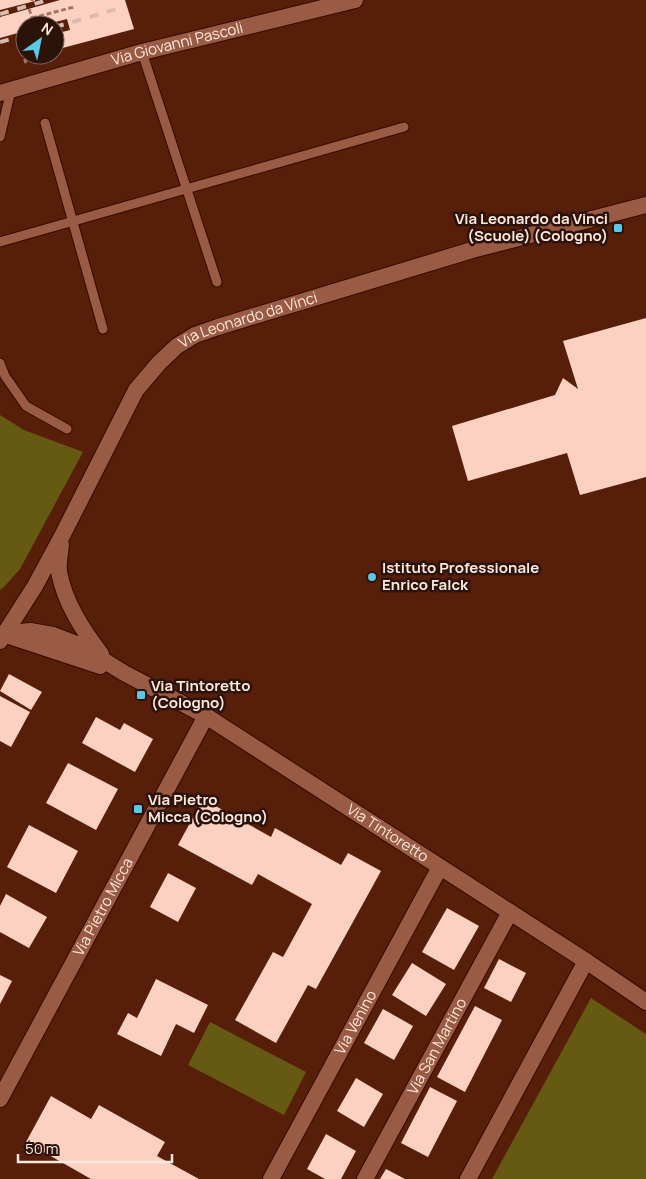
<svg xmlns="http://www.w3.org/2000/svg" width="646" height="1179" font-family="Manrope,sans-serif">
<style>
.green{fill:#665a13}
.building{fill:#fcd1c2}
.lines{fill:none;stroke-linecap:round;stroke-linejoin:round}
.lane-casing{stroke:#350a00;stroke-width:11}
.street-casing{stroke:#350a00;stroke-width:18}
.path{stroke:#a27969;stroke-width:3;stroke-dasharray:5 2.5;stroke-linecap:butt}
.lane{stroke:#9a5b45;stroke-width:9}
.street{stroke:#9a5b45;stroke-width:16}
.rail{stroke:#d9bbb0;stroke-width:4;stroke-dasharray:9 9;stroke-linecap:butt}
.poi-dot{fill:#5bc8e6;stroke:#2c130a;stroke-width:2}
.labels{text-anchor:middle;stroke-width:5;stroke-linejoin:round;paint-order:stroke}
.street-label{font-size:15px;fill:#ffe8e0;stroke:#2c130a}
.poi-label{font-size:15px;font-weight:bold;fill:#ffe8e0;stroke:#2c130a;text-anchor:start}
</style>
<rect width="100%" height="100%" fill="#571e09"/>
<g class="green">
<polygon points="0,415 24,430 83,452 20,569 4,587 0,590"/>
<polygon points="591,998 646,1034 646,1179 492,1179"/>
<polygon points="210,1022 306,1072 284,1115 188,1065"/>
</g>
<g class="building">
<polygon points="0,0 35,0 35,1 0,10"/>
<polygon points="60,0 125,0 134,29 55,50 55,34 70,30 67,19 44,25 25,25 25,31 0,38 0,17"/>
<polygon points="646,318 646,477 580,495 567,453 468,481 452,426 555,395 563,378 578,389 563,341"/>
<polygon points="9,674 42,692 31,710 0,691"/>
<polygon points="0,696 30,712 11,747 0,741"/>
<polygon points="96,717 120,730 124,723 153,739 135,772 82,743"/>
<polygon points="68,763 118,789 96,830 46,803"/>
<polygon points="203,799 271,837 275,828 341,865 348,853 381,871 316,989 308,985 276,1043 235,1020 273,952 283,957 312,904 258,874 252,885 178,845"/>
<polygon points="29,825 78,851 56,893 7,867"/>
<polygon points="168,873 196,888 178,922 150,907"/>
<polygon points="6,894 47,917 29,948 0,932 0,906"/>
<polygon points="447,908 479,926 454,970 422,952"/>
<polygon points="499,959 526,973 511,1002 484,988"/>
<polygon points="412,963 446,984 426,1016 392,995"/>
<polygon points="0,975 12,981 0,1004"/>
<polygon points="156,979 208,1005 194,1033 176,1024 161,1056 117,1034 128,1013 137,1018"/>
<polygon points="475,1006 502,1020 465,1092 437,1077"/>
<polygon points="383,1009 413,1026 394,1060 364,1043"/>
<polygon points="356,1078 383,1094 364,1127 337,1111"/>
<polygon points="430,1087 457,1101 428,1157 401,1143"/>
<polygon points="51,1096 91,1119 99,1105 165,1142 157,1156 199,1179 91,1179 26,1142"/>
<polygon points="326,1134 356,1151 341,1179 325,1179 307,1169"/>
<polygon points="386,1169 405,1179 380,1179"/>
</g>
<g class="lines">
<g class="lane-casing">
<g id="lane">
<polyline points="142,52 217,282"/>
<polyline points="45,123 103,329"/>
<polyline points="0,137 11,90"/>
<polyline points="0,242 404,127"/>
<polyline points="0,363 5,376 26,406 67,429"/>
</g>
</g>
<g class="street-casing">
<g id="street">
<path id="s1" d="M 0,93 L 142,52 L 355,0"/>
<path d="M 61,545 C 60,553 58,563 59,572 C 65,603 82,629 101,654"/>
<path id="s2" d="M 3,634 L 30,631 L 53,635 L 79,645 L 124,673 L 206,716 L 586,961 L 646,1002"/>
<polyline points="9,636 100,666"/>
<path id="s3" d="M 0,641 L 35,586 L 62,536 L 136,390 L 159,363 L 177,346 L 195,335 L 218,327 L 472,250 L 646,205"/>
<path id="s4" d="M 0,1099 L 206,716"/>
<path id="s5" d="M 271,1179 L 440,867"/>
<path id="s6" d="M 365,1179 L 510,912"/>
<polyline points="468,1179 586,961"/>
</g>
</g>
<g class="path">
<polyline points="32,0 32,1"/>
<polyline points="29,9 35,25"/>
<polyline points="32,18 74,7"/>
<polyline points="25,53 23,54 26,63"/>
</g>
<use href="#lane" class="lane"/>
<use href="#street" class="street"/>
<g class="rail">
<polyline points="0,14 48,0"/>
<polyline points="55,27 117,9"/>
<polyline points="0,42 25,35"/>
</g>
</g>
<g class="poi-dot">
<rect x="613" y="223" width="10" height="10" rx="2.5"/>
<circle cx="372" cy="577" r="5"/>
<rect x="136" y="690" width="10" height="10" rx="2.5"/>
<rect x="133" y="804" width="10" height="10" rx="2.5"/>
</g>
<g class="labels">
<g class="street-label">
<text dy="5" stroke="none"><textPath href="#s1" startOffset="184">Via Giovanni Pascoli</textPath></text>
<text dy="5" stroke="none"><textPath href="#s3" startOffset="422">Via Leonardo da Vinci</textPath></text>
<text dy="5" stroke="none"><textPath href="#s2" startOffset="440">Via Tintoretto</textPath></text>
<text dy="5" stroke="none"><textPath href="#s4" startOffset="218">Via Pietro Micca</textPath></text>
<text dy="5" stroke="none"><textPath href="#s5" startOffset="178">Via Venino</textPath></text>
<text dy="5" stroke="none"><textPath href="#s6" startOffset="151">Via San Martino</textPath></text>
</g>
<g class="poi-label">
<text x="608" y="224" text-anchor="end">Via Leonardo da Vinci<tspan x="608" dy="17">(Scuole) (Cologno)</tspan></text>
<text x="382" y="573">Istituto Professionale<tspan x="382" dy="17">Enrico Falck</tspan></text>
<text x="151" y="691">Via Tintoretto<tspan x="151" dy="17">(Cologno)</tspan></text>
<text x="148" y="805">Via Pietro<tspan x="148" dy="17">Micca (Cologno)</tspan></text>
</g>
</g>
<g transform="translate(40 40) rotate(33)"><circle r="24" fill="#2c130a" stroke="#806860"/>
<path d="M0-4L9 19L0 12L-9 19Z" fill="#5bc8e6"/>
<text y="-8" font-size="14" font-weight="bold" text-anchor="middle" fill="#ffe8e0">N</text>
</g>
<path d="M18 1154v8h154v-8" fill="none" stroke="#ffe8e0" stroke-width="2.5"/>
<text x="25" y="1154" font-size="15" fill="#ffe8e0" stroke="#2c130a" stroke-width="4" paint-order="stroke">50 m</text>
</svg>
